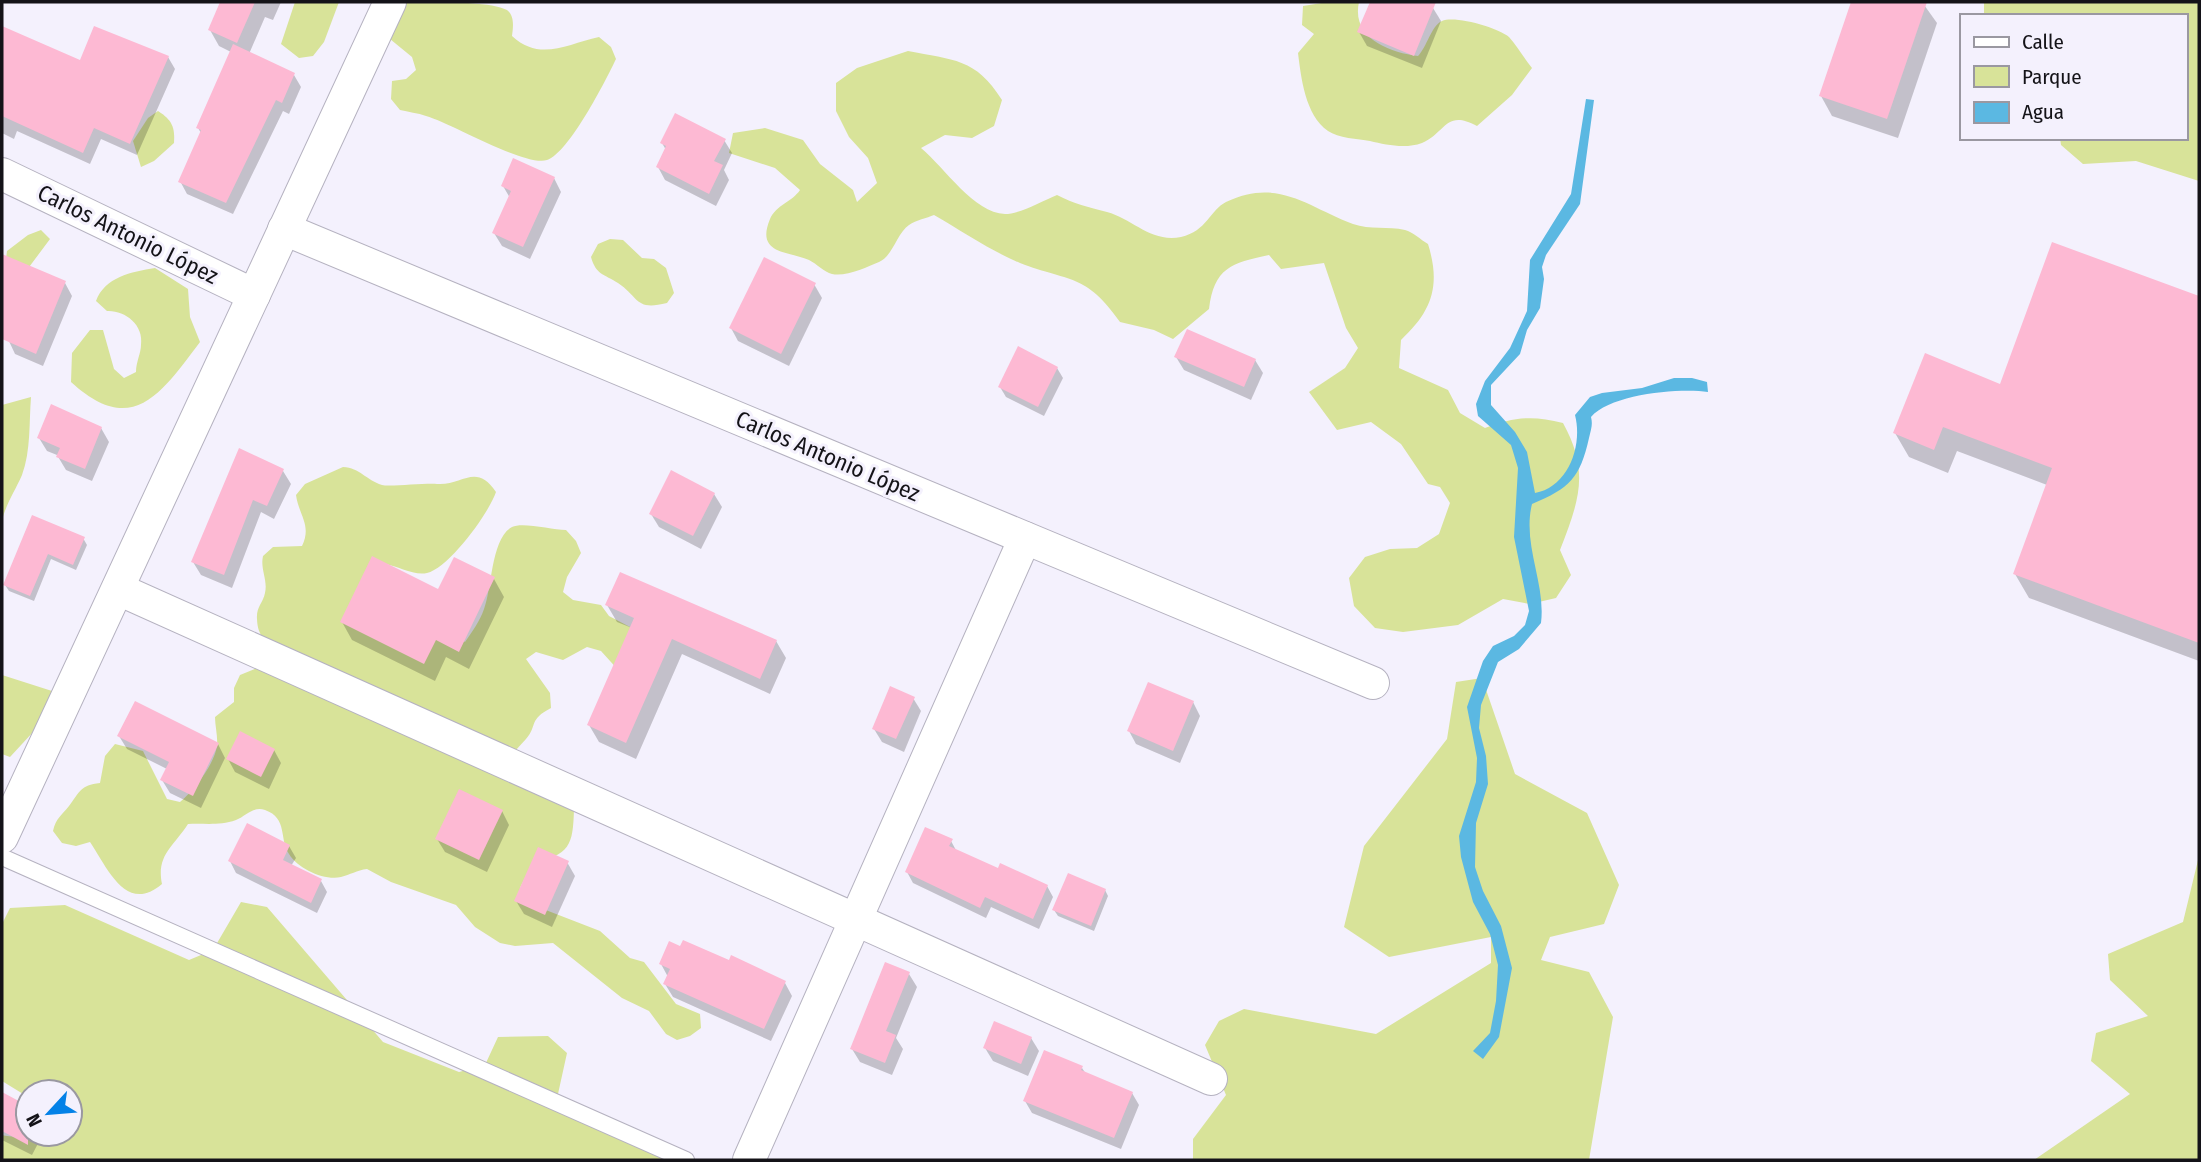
<svg xmlns="http://www.w3.org/2000/svg" width="2201" height="1162" font-family="'Fira Sans Condensed',sans-serif">
<style>
.green{fill:#d8e399}
.water{fill:#5bb8e2}
.shadow{fill:#0003}
.building{fill:#fdb9d3}
.lines{fill:none;stroke-linecap:round;stroke-linejoin:round}
.lane-casing{stroke:#b5b2c0;stroke-width:18}
.street-casing{stroke:#b5b2c0;stroke-width:34}
.lane{stroke:#fff;stroke-width:16}
.street{stroke:#fff;stroke-width:32}
.labels{text-anchor:middle;stroke-width:6;stroke-linejoin:round;paint-order:stroke}
.street-label{font-size:23px;fill:#141318;stroke:#f4f1fd}
</style>
<rect width="100%" height="100%" fill="#f4f1fd"/>
<g class="green">
<polygon points="295,2 339,2 324,42 313,56 299,58 281,44"/>
<path d="M 392,2 C 420,2 486,0 507,10 C 515,16 513,28 512,36 C 540,62 567,44 599,37 L 611,47 L 616,59 C 606,80 569,153 547,160 C 525,167 451,123 426,116 C 418,113 408,112 400,110 L 391,99 L 392,81 L 406,79 L 416,70 L 412,57 L 390,39 Z"/>
<path d="M 1328,2 L 1359,2 C 1351,38 1389,52 1418,56 C 1427,47 1431,26 1442,21 C 1455,15 1499,28 1509,37 C 1517,46 1524,58 1532,68 L 1512,95 L 1477,126 C 1445,109 1446,133 1422,143 C 1406,149 1386,145 1370,141 C 1358,139 1338,138 1328,131 C 1305,115 1301,77 1298,53 L 1314,34 L 1302,25 L 1303,6 Z"/>
<polygon points="1984,2 2199,2 2199,181 2136,161 2083,164 2061,145 2060,138 2185,138 2185,16 1984,16"/>
<path d="M 908,51 C 953,60 976,58 1002,100 L 994,126 L 972,138 L 945,135 L 921,148 C 945,168 974,213 1005,214 C 1020,214 1042,201 1057,195 C 1074,204 1088,207 1107,212 C 1133,219 1151,243 1181,237 C 1207,231 1210,210 1226,202 C 1278,177 1308,207 1353,224 C 1370,230 1388,226 1405,230 C 1413,232 1421,240 1428,244 C 1441,286 1432,311 1401,340 L 1399,368 L 1448,390 L 1460,413 L 1485,428 C 1513,417 1533,415 1563,423 C 1590,472 1579,501 1560,550 L 1571,575 L 1556,598 L 1530,604 L 1503,599 L 1458,625 L 1403,632 L 1375,628 L 1354,606 L 1349,578 L 1365,557 L 1390,549 L 1417,548 L 1439,534 L 1450,503 L 1440,487 L 1428,484 L 1401,444 L 1371,422 L 1337,430 L 1309,392 L 1345,368 L 1358,348 L 1346,328 L 1324,263 L 1281,269 L 1269,255 C 1231,263 1214,268 1209,309 L 1173,339 L 1154,330 L 1120,322 C 1086,273 1069,282 1020,263 C 991,251 962,231 934,215 C 927,218 916,220 909,225 C 897,233 893,256 879,262 C 867,267 846,277 832,274 C 824,272 817,264 809,260 C 789,251 755,255 770,219 C 776,205 792,202 800,190 L 775,168 L 729,153 L 733,133 L 765,128 L 803,140 L 820,164 L 853,190 L 857,202 L 877,183 L 868,158 L 849,137 L 836,111 L 836,83 L 857,68 Z"/>
<path d="M 158,111 C 172,120 175,127 174,143 L 154,161 L 141,167 L 133,141 L 148,118 Z"/>
<path d="M 41,230 L 50,239 L 3,302 C 0,283 5,269 7,251 L 28,235 Z"/>
<path d="M 610,239 L 623,240 L 642,258 L 654,259 L 666,268 L 674,293 L 667,303 C 635,311 640,298 618,283 C 604,274 596,275 591,257 L 598,244 Z"/>
<path d="M 155,268 L 188,289 L 190,317 L 200,342 C 161,394 132,438 71,382 L 72,353 L 90,330 L 103,330 L 114,369 L 124,378 L 136,372 C 136,362 141,353 141,345 C 144,324 124,310 107,311 L 96,301 C 105,277 131,272 155,268 Z"/>
<path d="M 31,397 C 29,422 31,451 22,475 C 15,491 7,502 2,520 L 2,405 Z"/>
<path d="M 343,467 C 360,468 366,480 382,485 C 389,487 425,483 437,484 C 462,486 476,462 496,492 C 489,513 449,568 427,573 C 414,576 398,566 385,564 L 454,636 L 465,642 C 472,632 480,621 484,609 C 492,589 491,538 512,527 C 523,522 552,530 566,530 L 576,541 L 581,553 L 567,577 L 563,592 L 573,600 L 601,605 L 609,616 L 632,628 L 620,672 L 601,651 L 587,647 L 563,660 L 536,652 L 526,659 L 550,693 L 551,708 C 528,720 538,725 526,739 C 521,745 515,750 510,757 L 574,809 C 573,846 570,854 532,864 L 520,888 L 538,907 L 600,931 L 630,958 L 644,962 L 676,1004 L 700,1014 L 701,1028 L 690,1036 L 677,1040 L 666,1034 L 649,1011 L 622,998 L 553,943 L 515,946 L 500,943 L 475,927 L 456,905 L 391,882 L 367,869 C 357,870 350,875 341,877 C 325,881 298,869 289,854 C 279,839 288,818 265,810 C 253,806 246,816 236,820 C 219,826 205,823 188,824 C 174,846 156,855 162,884 C 126,915 107,867 90,842 L 76,846 L 62,843 L 53,831 C 56,818 61,816 69,806 C 80,792 80,785 100,783 L 105,756 L 115,744 L 143,751 L 167,799 L 180,802 C 194,790 214,765 217,746 C 218,737 215,726 215,717 L 234,702 L 234,688 L 240,675 L 265,665 C 271,634 258,643 257,619 C 256,607 263,603 265,593 C 268,580 260,569 263,556 L 273,547 L 302,546 C 312,525 299,516 296,495 L 305,484 Z"/>
<polygon points="2,675 52,691 46,718 10,757 2,754"/>
<polygon points="1482,678 1515,774 1587,813 1619,885 1604,924 1550,937 1541,960 1589,972 1613,1017 1589,1160 1193,1160 1193,1139 1226,1095 1205,1045 1219,1021 1244,1009 1376,1034 1491,963 1491,937 1389,957 1344,927 1364,846 1447,739 1456,682"/>
<polygon points="2199,856 2199,1160 2034,1160 2130,1094 2091,1061 2096,1033 2148,1016 2110,980 2108,954 2183,922"/>
<path d="M 241,902 L 267,907 L 383,1042 L 459,1072 L 485,1065 L 498,1037 L 548,1036 L 567,1053 L 556,1103 L 686,1160 L 2,1160 L 2,1135 C 16,1139 51,1134 70,1134 L 70,1092 L 28,1092 L 28,1097 L 2,1081 L 2,924 L 10,908 L 65,905 L 189,960 L 213,950 Z"/>
</g>
<path class="water" d="M 1586,99 L 1594,100 L 1580,204 L 1546,255 L 1542,267 L 1544,279 L 1540,308 L 1527,330 L 1520,354 L 1491,385 L 1491,405 L 1515,432 L 1527,452 L 1535,493 C 1568,487 1583,446 1575,415 L 1590,397 L 1602,393 L 1642,388 L 1674,378 L 1692,378 L 1707,382 L 1708,392 C 1679,388 1611,394 1591,417 C 1593,425 1591,429 1589,438 C 1580,478 1570,488 1532,504 C 1522,545 1546,583 1541,623 L 1519,649 L 1498,662 L 1481,705 L 1479,728 L 1486,756 L 1488,784 L 1476,823 L 1475,867 L 1483,891 L 1501,926 L 1512,968 L 1499,1037 L 1483,1059 L 1473,1051 L 1490,1033 L 1496,1001 L 1498,965 L 1490,934 L 1473,902 L 1461,857 L 1459,836 L 1476,782 L 1477,758 L 1467,707 L 1483,661 L 1493,646 L 1514,636 L 1525,625 L 1529,611 L 1514,537 L 1518,468 L 1511,445 L 1478,416 L 1476,404 L 1485,381 L 1510,348 L 1527,311 L 1530,260 L 1571,194 Z"/>
<g class="shadow">
<polygon points="222,2 281,2 273,20 265,17 249,54 294,75 301,87 289,114 283,111 233,214 187,194 180,181 201,133 198,128 231,52 219,46 210,30"/>
<polygon points="1372,2 1419,2 1433,8 1441,21 1422,68 1367,46 1359,32"/>
<polygon points="1853,2 1922,2 1937,23 1898,138 1832,116 1821,96"/>
<polygon points="2,28 81,62 168,57 175,69 137,155 101,139 90,164 17,131 14,139 2,133"/>
<polygon points="724,140 732,153 724,170 729,180 716,206 665,180 658,167 666,150 662,143"/>
<polygon points="554,178 561,192 530,259 502,246 494,233 510,198 503,186"/>
<polygon points="2053,244 2199,298 2199,661 2029,598 2015,574 2047,485 1957,451 1948,473 1909,457 1895,433 2001,387"/>
<polygon points="2,255 65,283 72,296 43,366 15,354 8,339 2,336"/>
<polygon points="814,284 822,298 789,366 738,341 731,328"/>
<polygon points="1176,357 1255,360 1263,373 1251,400 1184,370"/>
<polygon points="1057,368 1063,378 1044,416 1006,397 1000,387"/>
<polygon points="101,428 109,442 92,481 66,470 57,455 47,451 39,438"/>
<polygon points="240,450 283,471 291,484 274,519 261,512 232,588 201,575 193,562"/>
<polygon points="714,494 722,507 701,549 659,527 651,514"/>
<polygon points="33,517 83,538 87,545 76,570 51,559 34,601 9,591 5,585"/>
<polygon points="494,579 504,597 469,669 446,657 435,681 352,640 342,622"/>
<polygon points="607,605 776,641 786,658 770,694 682,654 636,759 599,742 589,725 632,628 617,622"/>
<polygon points="913,698 921,711 904,752 882,742 874,729"/>
<polygon points="1193,702 1200,716 1180,763 1136,744 1129,731"/>
<polygon points="119,736 218,744 225,758 201,808 170,793 162,780 167,769 127,749"/>
<polygon points="274,750 281,763 269,789 235,772 228,759"/>
<polygon points="502,811 509,825 487,872 445,852 437,839"/>
<polygon points="951,841 957,852 999,871 1047,886 1053,897 1039,929 991,907 986,918 913,883 907,872"/>
<polygon points="289,846 296,858 291,866 321,881 327,892 317,913 236,873 230,861"/>
<polygon points="567,862 575,876 552,927 524,914 516,901"/>
<polygon points="1105,890 1108,896 1094,931 1058,916 1054,910"/>
<polygon points="661,964 785,983 792,996 771,1041 673,997 665,984 668,977"/>
<polygon points="909,974 917,987 896,1038 903,1049 892,1075 860,1062 852,1049"/>
<polygon points="1031,1038 1039,1051 1028,1076 993,1061 985,1048"/>
<polygon points="1082,1068 1086,1074 1132,1093 1139,1105 1121,1149 1032,1113 1025,1101"/>
<polygon points="2,1094 28,1108 28,1134 43,1134 32,1155 2,1140"/>
</g>
<g class="building">
<polygon points="220,2 255,2 237,43 208,30"/>
<polygon points="1370,2 1436,2 1414,56 1357,32"/>
<polygon points="1851,2 1927,2 1887,119 1819,96"/>
<polygon points="2,26 80,60 94,26 169,56 130,144 94,128 83,153 2,116"/>
<polygon points="233,44 295,73 282,103 276,100 226,203 178,182 201,130 196,128"/>
<polygon points="675,113 726,139 714,161 723,165 709,194 656,167 666,146 660,143"/>
<polygon points="513,158 555,177 523,247 492,233 511,191 501,186"/>
<polygon points="2052,242 2199,296 2199,643 2013,574 2052,468 1943,427 1934,450 1893,433 1925,353 2000,384"/>
<polygon points="2,254 66,281 36,354 2,339"/>
<polygon points="764,257 816,283 781,354 729,328"/>
<polygon points="1187,329 1256,359 1244,387 1174,357"/>
<polygon points="1018,346 1058,367 1038,407 998,387"/>
<polygon points="51,404 102,427 85,469 56,457 60,448 37,438"/>
<polygon points="239,448 284,469 267,506 253,500 224,575 191,562"/>
<polygon points="671,470 715,493 693,536 649,514"/>
<polygon points="32,515 85,537 73,565 48,554 30,596 3,585"/>
<polygon points="372,556 438,589 454,557 495,577 459,652 436,640 424,664 340,622"/>
<polygon points="620,572 777,640 760,679 672,639 626,743 587,725 634,618 605,605"/>
<polygon points="1148,682 1194,701 1173,751 1127,731"/>
<polygon points="890,686 915,697 896,739 872,729"/>
<polygon points="135,701 219,743 193,796 160,780 169,762 117,736"/>
<polygon points="240,731 275,749 261,777 226,759"/>
<polygon points="459,789 503,810 479,860 435,839"/>
<polygon points="247,823 290,845 283,860 322,879 311,903 228,861"/>
<polygon points="925,827 953,839 949,846 998,868 1000,863 1048,885 1033,919 985,897 980,908 905,872"/>
<polygon points="538,847 569,861 545,915 514,901"/>
<polygon points="1068,873 1106,889 1091,926 1052,910"/>
<polygon points="683,940 729,960 731,955 786,981 764,1029 663,984 670,969 659,964 669,941 680,946"/>
<polygon points="885,962 910,972 886,1031 896,1035 885,1063 850,1049"/>
<polygon points="994,1021 1032,1037 1021,1064 983,1048"/>
<polygon points="1044,1050 1083,1066 1081,1070 1133,1092 1114,1138 1023,1101"/>
<polygon points="2,1092 28,1106 28,1145 2,1131"/>
</g>
<g class="lines">
<g class="lane-casing">
<polyline id="lane" points="2,857 686,1160"/>
</g>
<g class="street-casing">
<g id="street">
<polyline points="2,174 254,295"/>
<polyline points="284,229 1373,683"/>
<polyline points="118,589 1211,1079"/>
<polyline points="2,837 390,2"/>
<polyline points="749,1160 1025,538"/>
</g>
</g>
<use href="#lane" class="lane"/>
<use href="#street" class="street"/>
</g>
<g class="labels">
<g class="street-label">
<text transform="translate(128 234) rotate(26)" y="8">Carlos Antonio López</text>
<text transform="translate(828 456) rotate(23)" y="8">Carlos Antonio López</text>
</g>
</g>
<rect width="2201" height="1162" fill="none" stroke="#141318" stroke-width="7"/>
<rect x="1960" y="14" width="228" height="126" fill="#f4f1fd" stroke="#9a98a1" stroke-width="2"/>
<rect x="1974" y="37" width="35" height="10" fill="#ffffff" stroke="#9a98a1" stroke-width="2"/>
<text x="2022" y="49" font-size="21" fill="#141318">Calle</text>
<rect x="1974" y="66" width="35" height="21" fill="#d8e399" stroke="#9a98a1" stroke-width="2"/>
<text x="2022" y="84" font-size="21" fill="#141318">Parque</text>
<rect x="1974" y="102" width="35" height="21" fill="#5bb8e2" stroke="#9a98a1" stroke-width="2"/>
<text x="2022" y="119" font-size="21" fill="#141318">Agua</text>
<g transform="translate(49 1113) rotate(244)"><circle r="33" fill="#f4f1fd" stroke="#9a98a1" stroke-width="2"/>
<path d="M0-5L12 26L0 18L-12 26Z" fill="#0481e7"/>
<text y="-10" font-size="19" font-weight="bold" text-anchor="middle" fill="#141318">N</text>
</g>
</svg>
